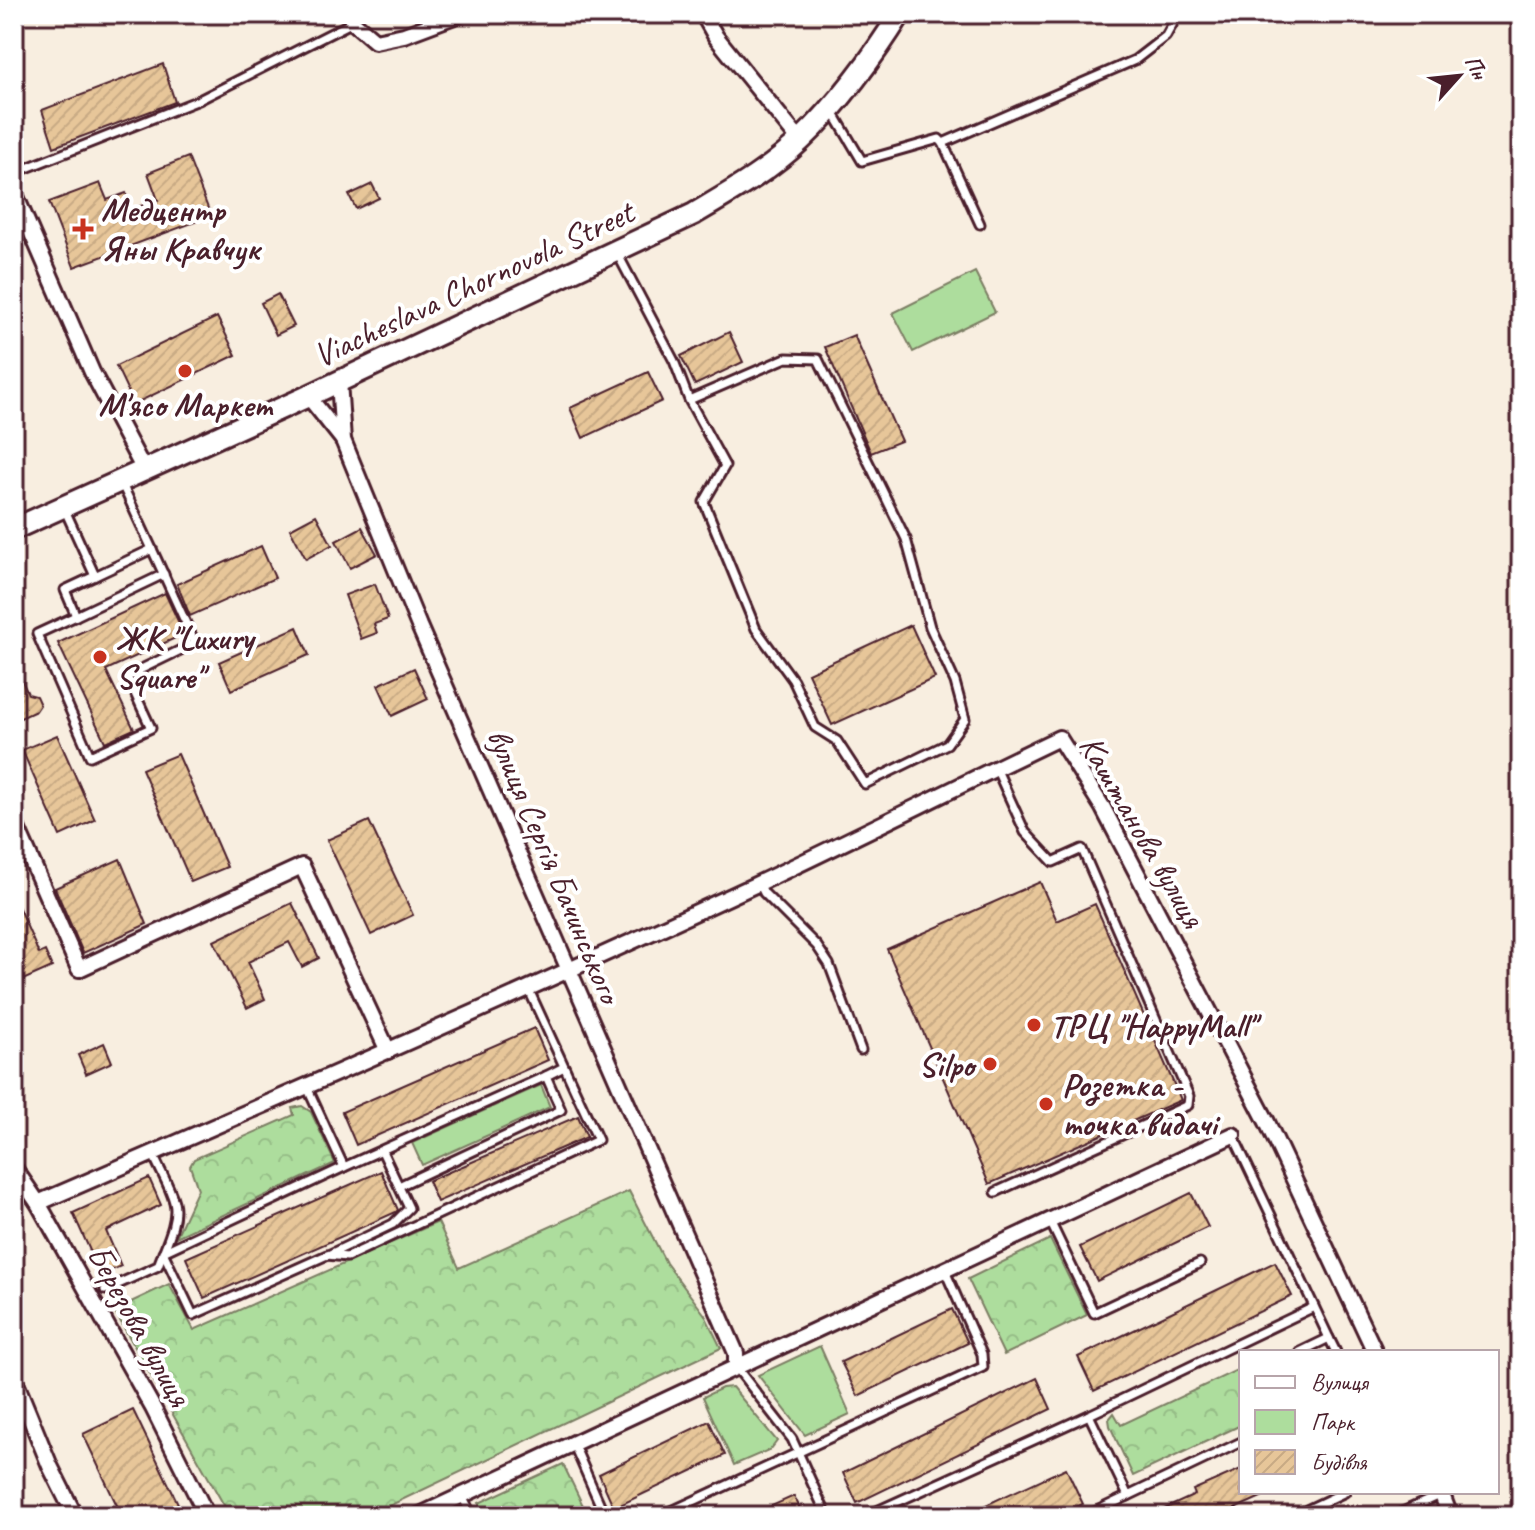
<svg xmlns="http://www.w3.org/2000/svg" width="1535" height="1530" font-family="Caveat,sans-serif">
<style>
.green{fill:#addd9d;stroke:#7c7e64;stroke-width:2}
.forest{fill:url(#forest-crowns);stroke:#7c7e64;stroke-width:2}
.building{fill:url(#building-hatch);stroke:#4a1f2b;stroke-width:2}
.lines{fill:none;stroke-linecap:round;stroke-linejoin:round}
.service-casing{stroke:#4a1f2b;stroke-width:13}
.minor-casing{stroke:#4a1f2b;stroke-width:20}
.secondary-casing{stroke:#4a1f2b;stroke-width:26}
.service{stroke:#fff;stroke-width:7}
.minor{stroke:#fff;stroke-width:14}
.secondary{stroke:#fff;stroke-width:20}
.poi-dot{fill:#c8321e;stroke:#fff;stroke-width:3}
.labels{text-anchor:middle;stroke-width:8;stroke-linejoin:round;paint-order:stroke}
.poi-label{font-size:34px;font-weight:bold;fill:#4a1f2b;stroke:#fff;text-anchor:start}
.street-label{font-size:34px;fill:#4a1f2b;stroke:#fff}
</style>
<defs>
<pattern id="forest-crowns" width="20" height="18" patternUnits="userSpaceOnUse" patternTransform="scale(2)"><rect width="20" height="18" fill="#addd9d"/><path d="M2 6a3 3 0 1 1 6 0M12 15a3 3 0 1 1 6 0" fill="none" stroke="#96bd87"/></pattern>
<pattern id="building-hatch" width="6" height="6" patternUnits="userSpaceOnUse" patternTransform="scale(2)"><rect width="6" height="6" fill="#e7c699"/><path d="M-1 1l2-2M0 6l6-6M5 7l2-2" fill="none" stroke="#c8aa84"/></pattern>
</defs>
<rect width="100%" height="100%" fill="#f8eee0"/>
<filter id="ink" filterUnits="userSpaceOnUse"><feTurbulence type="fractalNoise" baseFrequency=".0125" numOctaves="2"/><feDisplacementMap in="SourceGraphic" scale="16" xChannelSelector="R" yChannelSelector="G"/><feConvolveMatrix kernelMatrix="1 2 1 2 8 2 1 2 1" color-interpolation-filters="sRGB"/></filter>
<g filter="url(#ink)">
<g class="green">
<polygon points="975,272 995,312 913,352 893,313"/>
<polygon points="541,1085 550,1107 422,1165 412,1143"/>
<polygon points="820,1346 850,1414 805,1435 758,1375"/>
<polygon points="732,1387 777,1441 771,1449 734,1465 703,1397 722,1388"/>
</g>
<g class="forest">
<polygon points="302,1106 311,1112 335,1163 176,1237 198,1189 190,1166 194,1159 294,1115 292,1108"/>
<polygon points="629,1191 666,1263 705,1315 721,1348 368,1516 230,1516 114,1310 169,1284 194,1330 438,1222 459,1268"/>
<polygon points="1050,1239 1087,1315 1004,1355 968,1279"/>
<polygon points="1241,1368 1241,1425 1133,1476 1110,1426 1109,1419 1114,1413 1121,1425"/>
<polygon points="563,1464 588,1516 485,1516 479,1503"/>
</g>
<g class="building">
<polygon points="163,64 175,102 54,147 42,110"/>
<polygon points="188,157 211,216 74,267 49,202 100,183 107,200 126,193 132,209 158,200 148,173"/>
<polygon points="372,184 379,198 356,209 349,195"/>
<polygon points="278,294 294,326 276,335 261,303"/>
<polygon points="217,317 236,355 134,404 116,366"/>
<polygon points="729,332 743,362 695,385 681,356"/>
<polygon points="854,335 901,441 871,453 825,347"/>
<polygon points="648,372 662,401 583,438 570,408"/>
<polygon points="316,515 332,545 306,559 290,529"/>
<polygon points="362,527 377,554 350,568 336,541"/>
<polygon points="261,546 275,578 190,616 177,584"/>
<polygon points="375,584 388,619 374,624 377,633 361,639 345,595"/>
<polygon points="165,593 184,634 106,670 134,729 105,742 58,643"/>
<polygon points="911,625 935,678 832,725 808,673"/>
<polygon points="297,627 309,655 231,690 219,662"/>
<polygon points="14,663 28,694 36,696 40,705 36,711 14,721"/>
<polygon points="414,668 428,699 392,716 378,685"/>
<polygon points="57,735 95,820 60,836 22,750"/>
<polygon points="178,754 227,867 191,882 142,769"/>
<polygon points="369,821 413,915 371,935 327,840"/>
<polygon points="120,859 147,924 83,953 55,888"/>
<polygon points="1040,882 1057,921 1095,904 1181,1100 989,1184 887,949"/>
<polygon points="14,897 39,954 45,951 52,967 14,984"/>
<polygon points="292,903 319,958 302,967 289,942 248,962 265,999 247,1008 214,941"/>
<polygon points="534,1028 548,1060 356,1145 342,1112"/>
<polygon points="104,1043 112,1062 86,1074 78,1055"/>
<polygon points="578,1116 587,1137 437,1202 428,1181"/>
<polygon points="381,1171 398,1210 396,1212 204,1298 186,1258"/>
<polygon points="149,1178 161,1205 106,1231 121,1266 101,1275 73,1213"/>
<polygon points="1191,1193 1208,1227 1097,1281 1080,1247"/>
<polygon points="1275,1262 1292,1296 1094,1391 1078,1357"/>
<polygon points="952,1309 968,1343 858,1396 841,1362"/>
<polygon points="1037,1378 1051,1409 857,1503 843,1473"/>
<polygon points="133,1410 184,1516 122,1516 83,1434"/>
<polygon points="709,1421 725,1455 614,1508 599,1474"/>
<polygon points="1066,1468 1083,1504 1057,1516 962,1516"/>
<polygon points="1241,1469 1241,1492 1272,1492 1219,1516 1149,1516 1195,1495 1193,1490"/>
<polygon points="794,1496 804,1516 749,1516"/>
</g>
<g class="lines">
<g class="service-casing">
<g id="service">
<polyline points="833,112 862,161 939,139 943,143 980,224"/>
<polyline points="943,143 1135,60 1166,36 1178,14"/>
<polyline points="14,173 199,100 353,22"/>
<polyline points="617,253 674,361 689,400 786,358 818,359 906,539 930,627 955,682 965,719 947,744 865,784 837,741 815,727 793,680 756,629 704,502 725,466 689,400"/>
<polyline points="121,482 152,549"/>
<polyline points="64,508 95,576 152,549 195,643 127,676 151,728 90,756 37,634 76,616"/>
<polyline points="95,576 65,590 76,616 164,574"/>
<polyline points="996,768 1025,832 1053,862 1082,849 1189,1096 1188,1105 996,1192"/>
<polyline points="759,883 764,893 817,946 829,964 861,1050"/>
<polyline points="307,1087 344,1167 163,1252 193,1315 327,1255 347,1257 598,1140 528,988"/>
<polyline points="1233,1135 1329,1338"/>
<polyline points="344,1167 546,1076"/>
<polyline points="399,1186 561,1110 546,1076 564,1067"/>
<polyline points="1049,1219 1094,1313 1200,1263"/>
<polyline points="328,1255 393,1224 409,1208 382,1151"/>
<path d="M 105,1290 L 158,1266 C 164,1248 179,1221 174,1202 C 170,1186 159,1169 153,1154"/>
<polyline points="1300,1352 1329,1338 1336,1352"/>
<polyline points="736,1367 792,1439 827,1516"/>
<polyline points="1089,1415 1128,1496 1241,1442"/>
<polyline points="573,1443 605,1516"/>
<polyline points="462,1496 472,1516"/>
<polyline points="661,1516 983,1367 982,1354 945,1271"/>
<polyline points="866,1516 1089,1415 1314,1307"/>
<polyline points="1086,1516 1128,1496"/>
<polyline points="1294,1516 1345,1492"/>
<polyline points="1394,1516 1442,1494"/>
</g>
</g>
<g class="minor-casing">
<g id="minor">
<polyline points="350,14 353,22 375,41 404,35 460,14"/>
<polyline points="703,14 716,37 800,141"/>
<polyline points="14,192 92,372 144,470"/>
<polyline points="339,381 343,440 419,626 736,1353 736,1367"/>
<polyline points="308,396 343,440"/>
<polyline points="14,821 79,969 302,866 388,1051"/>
<polyline points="14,1168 38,1203 153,1408 207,1516"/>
<path d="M 38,1203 C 278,1099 518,995 755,885 C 857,837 958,786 1059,738 L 1103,808 L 1267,1122 L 1375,1352"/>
<polyline points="14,1378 50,1466 75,1516"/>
<polyline points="1441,1492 1450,1516"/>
<polyline points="418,1516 1233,1135"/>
</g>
</g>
<g class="secondary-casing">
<path id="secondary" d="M 14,529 L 304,398 L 694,214 C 731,192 770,170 801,140 C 836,107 875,55 900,14"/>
</g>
<use href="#service" class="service"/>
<use href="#minor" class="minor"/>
<use href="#secondary" class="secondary"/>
</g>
</g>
<g class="poi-dot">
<path d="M79 217h8v8h8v8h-8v8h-8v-8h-8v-8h8z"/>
<circle cx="185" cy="371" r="8"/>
<circle cx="100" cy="657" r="8"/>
<circle cx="1034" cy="1025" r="8"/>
<circle cx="990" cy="1064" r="8"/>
<circle cx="1046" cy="1104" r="8"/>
</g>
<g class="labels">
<g class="poi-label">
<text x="101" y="221">Медцентр<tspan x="101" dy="39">Яны Кравчук</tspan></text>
<text x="185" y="416" text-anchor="middle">М'ясо Маркет</text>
<text x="116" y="649">ЖК "Luxury<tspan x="116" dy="39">Square"</tspan></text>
<text x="1050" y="1037">ТРЦ "HappyMall"</text>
<text x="974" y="1076" text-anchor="end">Silpo</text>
<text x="1062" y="1096">Розетка -<tspan x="1062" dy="39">точка видачі</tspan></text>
</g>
<g class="street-label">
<text transform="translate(473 283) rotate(-25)" y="12">Viacheslava Chornovola Street</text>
<text transform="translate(1143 831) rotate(60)" y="12">Каштанова вулиця</text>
<text transform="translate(555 865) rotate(67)" y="12">вулиця Сергія Бачинського</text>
<text transform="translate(140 1325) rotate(61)" y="12">Березова вулиця</text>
</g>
</g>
<rect width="1535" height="1530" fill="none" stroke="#fff" stroke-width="48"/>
<rect x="24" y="24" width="1487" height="1482" fill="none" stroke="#4a1f2b" stroke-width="3" filter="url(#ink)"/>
<rect x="1239" y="1350" width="260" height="144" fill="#ffffff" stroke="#b7a5aa" stroke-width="2"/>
<rect x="1255" y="1376" width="40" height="12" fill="#ffffff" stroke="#b7a5aa" stroke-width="2"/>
<text x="1311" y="1390" font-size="24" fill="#4a1f2b">Вулиця</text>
<rect x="1255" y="1410" width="40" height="24" fill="#addd9d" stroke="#b7a5aa" stroke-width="2"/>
<text x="1311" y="1430" font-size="24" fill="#4a1f2b">Парк</text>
<rect x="1255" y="1450" width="40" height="24" fill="url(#building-hatch)" stroke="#b7a5aa" stroke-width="2"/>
<text x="1311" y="1470" font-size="24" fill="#4a1f2b">Будівля</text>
<g transform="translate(1459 76) rotate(63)" stroke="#ffffff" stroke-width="6" paint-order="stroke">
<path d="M0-6L14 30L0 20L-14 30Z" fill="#4a1f2b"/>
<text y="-12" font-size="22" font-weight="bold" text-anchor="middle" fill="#4a1f2b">Пн</text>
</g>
</svg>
